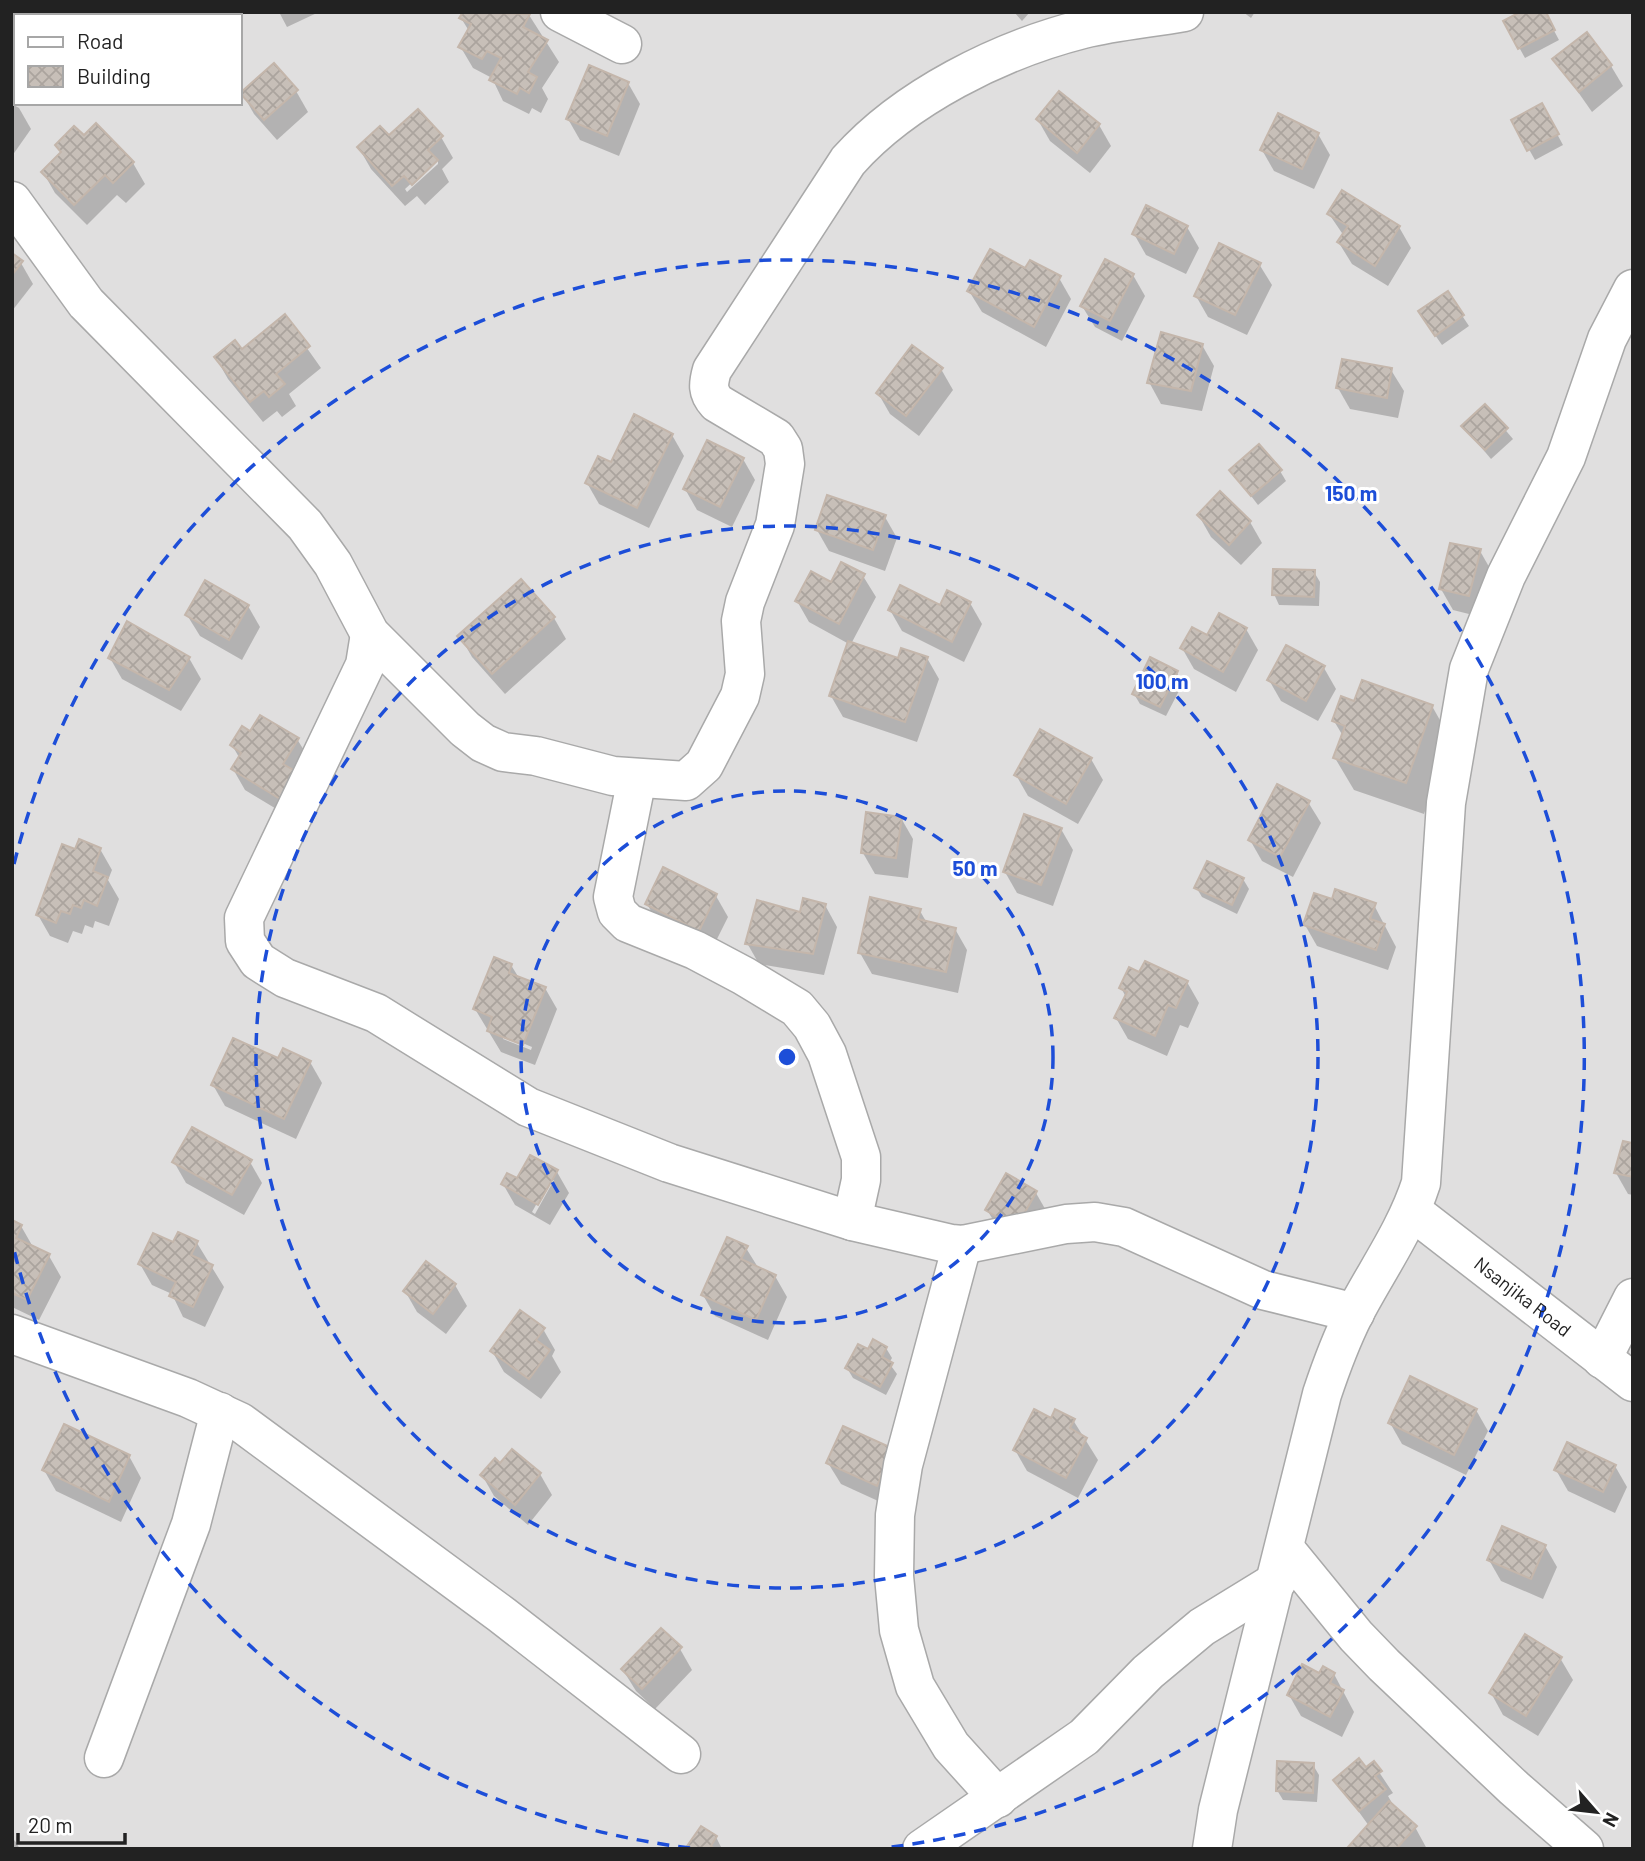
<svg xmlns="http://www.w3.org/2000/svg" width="1645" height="1861" font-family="Barlow,sans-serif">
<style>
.residential{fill:#e0dfdf;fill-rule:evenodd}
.shadow{fill:#0003;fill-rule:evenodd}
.building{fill:url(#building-cross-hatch);stroke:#c4b6ab;stroke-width:2}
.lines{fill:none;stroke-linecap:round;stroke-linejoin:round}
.street-casing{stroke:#a9a9a9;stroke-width:41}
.street{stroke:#fff;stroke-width:38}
.ring{fill:none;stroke:#1d4ed8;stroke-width:3.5;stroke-dasharray:12 9}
.labels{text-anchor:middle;stroke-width:6;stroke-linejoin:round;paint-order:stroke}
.street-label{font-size:19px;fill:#222;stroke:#fff}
.centre{fill:#1d4ed8;stroke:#fff;stroke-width:3.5}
.ring-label{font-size:21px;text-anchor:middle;font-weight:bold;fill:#1d4ed8;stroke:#fff;stroke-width:6;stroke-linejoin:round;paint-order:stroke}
</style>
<defs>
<pattern id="building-cross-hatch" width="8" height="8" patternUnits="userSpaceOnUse" patternTransform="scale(1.75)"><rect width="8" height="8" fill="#c7bfb8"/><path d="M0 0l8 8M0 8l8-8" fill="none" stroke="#aba49e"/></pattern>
</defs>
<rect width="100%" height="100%" fill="#f2efe9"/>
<path class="residential" d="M 12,12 L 1633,12 L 1633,1849 L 12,1849 ZM 16,16 L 240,16 L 240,103 L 16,103 Z"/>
<g class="shadow">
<polygon points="279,12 319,12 287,27"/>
<polygon points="465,12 529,15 559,62 542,88 548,99 541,113 532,108 529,114 503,101 492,78 473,68 460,46 469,31 461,18"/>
<polygon points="1014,12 1030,12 1022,21"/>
<polygon points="1243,12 1255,12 1251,18"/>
<polygon points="1544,12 1559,40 1525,58 1505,22"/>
<polygon points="1555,59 1611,66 1623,86 1592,112"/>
<polygon points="628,83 640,104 619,156 580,140 568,119"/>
<polygon points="296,91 308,112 277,140 254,114 242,93"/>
<polygon points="12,104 19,108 31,129 12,156"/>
<polygon points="1542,106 1563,145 1535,160 1513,121"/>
<polygon points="1038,120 1099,125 1111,146 1090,173 1050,141"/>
<polygon points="1318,134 1330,155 1314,189 1274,171 1262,150"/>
<polygon points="84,137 133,163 145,184 126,203 117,195 87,225 55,193 43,172"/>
<path d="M 441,137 L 453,158 L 442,169 L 449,182 L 425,205 L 417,196 L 405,206 L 371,169 L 359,148 L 389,138 ZM 438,159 L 438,164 L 407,192 L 405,189 Z"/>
<polygon points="1329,214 1399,227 1411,248 1388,286 1352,264 1339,243 1344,236"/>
<polygon points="1187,227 1199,248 1186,274 1146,255 1134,234"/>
<polygon points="12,256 21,263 33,284 12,311"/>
<polygon points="1259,264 1272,285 1247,335 1208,317 1196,296"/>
<polygon points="1025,271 1059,278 1071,299 1046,347 982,312 969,291"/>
<polygon points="1133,275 1145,296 1122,341 1095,327 1082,306"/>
<polygon points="1447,293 1469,326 1442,345 1426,322"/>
<polygon points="285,317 321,368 289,394 296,406 282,417 277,411 263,422 228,379 216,358 242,351"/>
<polygon points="1202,345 1214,366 1202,411 1161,404 1149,382"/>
<polygon points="941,369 953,390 919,436 890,414 878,393"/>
<polygon points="1391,370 1404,391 1398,418 1350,409 1338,388"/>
<polygon points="1485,406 1513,439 1491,459 1464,427"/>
<polygon points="672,435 684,456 649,528 599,504 587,483 612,465"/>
<polygon points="743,459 755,480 732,527 697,510 685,489"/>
<polygon points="1231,470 1280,471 1286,481 1258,505"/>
<polygon points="1199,516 1250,522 1262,543 1241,565 1211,537"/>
<polygon points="885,517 897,538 885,571 829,551 817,530"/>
<polygon points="1480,551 1492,572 1481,617 1453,610 1441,589"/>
<polygon points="1314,572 1320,582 1319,606 1279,605 1274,594"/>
<polygon points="863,576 876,597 851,644 899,661 927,658 939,679 917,742 843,717 831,696 849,644 809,622 797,601 832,584"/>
<polygon points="521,581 554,618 566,639 505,694 472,657 460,636"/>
<polygon points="970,603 982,624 964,662 902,631 890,610"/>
<polygon points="248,606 260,627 242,660 200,636 187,615"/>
<polygon points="1246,629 1258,650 1236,692 1194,669 1182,648 1208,637"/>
<polygon points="110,658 189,658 201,679 181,711 122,679"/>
<polygon points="1324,668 1336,689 1318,721 1281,701 1269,680"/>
<polygon points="1177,673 1183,683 1166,716 1140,704 1134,694"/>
<polygon points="1432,706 1450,738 1424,814 1354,790 1335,758 1343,736 1334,721"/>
<polygon points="251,733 297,739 310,760 293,819 245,790 233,769 240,759 232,745"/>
<polygon points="1091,759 1103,780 1078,824 1028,796 1016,775"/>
<polygon points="1308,802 1321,823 1293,877 1262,861 1250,840"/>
<polygon points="901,818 913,839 908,878 875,874 863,853"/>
<polygon points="1061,829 1073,850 1053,906 1017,893 1005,872"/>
<polygon points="100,849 112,870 108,880 119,899 109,926 95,921 93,928 85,925 82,934 73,931 68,943 50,936 38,915 76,851"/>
<polygon points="1243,879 1249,889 1237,914 1202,897 1196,887"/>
<polygon points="716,896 728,917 711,951 659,925 647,904"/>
<polygon points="1333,902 1374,905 1396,947 1388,970 1317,946 1305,925"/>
<polygon points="825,905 837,927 824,975 759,964 747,943"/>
<polygon points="920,911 927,923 955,929 967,950 958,993 872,974 860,953"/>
<path d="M 511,965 L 519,978 L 545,988 L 557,1009 L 535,1065 L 501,1052 L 475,1009 ZM 503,1035 L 532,1047 L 531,1050 L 503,1039 Z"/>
<polygon points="1140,974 1187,982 1199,1003 1188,1028 1180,1025 1167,1056 1128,1039 1116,1018 1126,997 1121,988"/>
<polygon points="279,1061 310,1062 322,1083 296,1139 225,1106 213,1085"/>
<polygon points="1633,1145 1633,1195 1628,1194 1616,1173"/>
<polygon points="174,1162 250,1162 262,1183 244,1215 186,1183"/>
<path d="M 557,1172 L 569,1193 L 550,1225 L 515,1205 L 503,1184 ZM 550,1180 L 554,1180 L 535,1214 L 532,1212 Z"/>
<polygon points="1036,1193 1048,1214 1000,1231 987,1210"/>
<polygon points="12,1221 21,1226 33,1247 49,1256 61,1277 39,1320 12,1307"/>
<polygon points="197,1243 224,1287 205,1327 183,1317 172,1294 152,1285 140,1264 174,1245"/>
<polygon points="746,1248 759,1269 775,1276 787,1297 768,1340 715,1316 703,1295"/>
<polygon points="455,1285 467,1306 446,1334 417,1312 405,1291"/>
<polygon points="543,1329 555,1350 552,1356 561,1372 541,1399 504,1372 492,1351"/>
<polygon points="886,1348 892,1358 889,1363 897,1374 886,1395 853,1378 847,1368 869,1351"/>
<polygon points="1476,1410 1488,1431 1466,1475 1402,1444 1390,1423"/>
<polygon points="1052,1420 1073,1420 1098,1460 1078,1498 1027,1471 1015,1450"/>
<polygon points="893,1451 889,1506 841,1484 828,1463"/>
<polygon points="129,1456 141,1478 121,1522 56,1491 44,1470"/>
<polygon points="500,1465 540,1474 552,1495 528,1525 494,1496 482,1475"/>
<polygon points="1615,1466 1627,1487 1615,1513 1568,1491 1556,1470"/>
<polygon points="1545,1546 1557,1567 1543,1599 1501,1581 1489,1560"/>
<polygon points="680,1649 692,1670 655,1709 636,1691 623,1670"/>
<polygon points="1560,1658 1573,1680 1538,1736 1503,1715 1491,1693"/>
<polygon points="1334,1674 1354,1712 1342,1737 1301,1716 1289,1695 1320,1676"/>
<polygon points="1373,1763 1393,1793 1388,1796 1396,1810 1415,1827 1427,1849 1351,1849 1369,1826 1336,1780 1366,1769"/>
<polygon points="1313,1765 1319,1775 1317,1802 1283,1800 1277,1790"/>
<polygon points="716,1837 722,1849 687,1849"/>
<polygon points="12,1838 15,1841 20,1849 12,1849"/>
</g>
<g class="building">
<polygon points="463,12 530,14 523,27 548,40 528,72 537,77 529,93 520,88 517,94 489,80 501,58 487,51 482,59 458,47 471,24 459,18"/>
<polygon points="1520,12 1546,12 1555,30 1518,49 1503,21"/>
<polygon points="1587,32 1612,65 1579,92 1552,59"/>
<polygon points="274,63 298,90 264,120 240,93"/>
<polygon points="589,65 629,82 607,136 566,119"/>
<polygon points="1059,91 1100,124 1077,153 1036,119"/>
<polygon points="1542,103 1559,134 1527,151 1511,120"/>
<polygon points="418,109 443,136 428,150 438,160 412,185 404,176 392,186 357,147 380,126 389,135"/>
<polygon points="1278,113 1319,133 1302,169 1260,150"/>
<polygon points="96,123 134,162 113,183 105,175 74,205 41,172 61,152 55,145 74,126 84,135"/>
<polygon points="1342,190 1400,226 1375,266 1337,242 1348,226 1327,214"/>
<polygon points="1146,205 1188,226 1174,254 1132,234"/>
<polygon points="1219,243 1261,263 1235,315 1194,296"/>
<polygon points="990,249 1025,268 1030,260 1061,276 1034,327 967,291"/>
<polygon points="12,253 23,261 12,275"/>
<polygon points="1105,259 1134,274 1110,321 1080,306"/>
<polygon points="1448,291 1464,315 1435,336 1418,311"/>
<polygon points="285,314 310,346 276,374 285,384 269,397 264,391 250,402 214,357 235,340 242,349"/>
<polygon points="1161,332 1203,344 1191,391 1147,383"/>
<polygon points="912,345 943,368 906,416 876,393"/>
<polygon points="1342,359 1392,368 1387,398 1336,388"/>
<polygon points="1485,404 1508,428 1485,450 1461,426"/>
<polygon points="634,414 673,434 637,508 585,483 598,456 611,462"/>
<polygon points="707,440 744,458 720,507 683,489"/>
<polygon points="1259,444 1282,470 1251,496 1229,470"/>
<polygon points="1220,491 1251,521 1229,545 1197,515"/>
<polygon points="827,495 886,515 873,550 815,530"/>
<polygon points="1450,543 1481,549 1469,596 1439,589"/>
<polygon points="841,562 865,574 839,624 795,601 811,571 831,582"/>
<polygon points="1273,569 1315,570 1314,597 1272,595"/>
<polygon points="521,579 555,617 492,674 457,636"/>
<polygon points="205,580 249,605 229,640 185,615"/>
<polygon points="900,585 940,605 947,590 971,602 952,642 888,610"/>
<polygon points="1219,613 1247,628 1223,672 1180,648 1192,627 1207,635"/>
<polygon points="127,621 190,657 169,690 108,658"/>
<polygon points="848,641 898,658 901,648 928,657 905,722 829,696"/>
<polygon points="1286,645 1325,666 1306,701 1267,680"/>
<polygon points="1150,657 1178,671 1160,707 1132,694"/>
<polygon points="1362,680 1433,705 1406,783 1333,758 1345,726 1332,721 1341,696 1354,701"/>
<polygon points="260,715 299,738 283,764 297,772 280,799 231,769 241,753 230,745 242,726 250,731"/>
<polygon points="1040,729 1092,758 1066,804 1014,775"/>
<polygon points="1277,784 1310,801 1280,857 1248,840"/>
<polygon points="866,812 902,817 896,858 861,853"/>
<polygon points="1024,814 1062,828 1041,885 1003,872"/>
<polygon points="79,839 101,848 93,871 108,877 97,906 84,900 81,908 73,905 70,914 61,911 56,923 36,915 62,844 75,849"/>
<polygon points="1207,861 1244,878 1232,905 1194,888"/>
<polygon points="663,867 717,894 699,931 645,904"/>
<polygon points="1335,889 1376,903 1370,919 1385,924 1376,950 1303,925 1314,893 1332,899"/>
<polygon points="870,897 921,909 918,919 956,928 946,972 858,953"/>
<polygon points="803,898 826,904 813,954 745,944 757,900 800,912"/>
<polygon points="494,957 512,964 509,973 546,987 523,1045 487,1031 492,1017 473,1009"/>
<polygon points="1145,961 1188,981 1176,1008 1168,1005 1155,1036 1114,1018 1127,992 1119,988 1129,967 1139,972"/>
<polygon points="233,1038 278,1058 283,1048 311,1061 284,1119 211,1085"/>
<polygon points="192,1127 252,1160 232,1195 172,1162"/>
<polygon points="1633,1138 1633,1177 1614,1173 1623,1141 1632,1143"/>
<polygon points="530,1155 558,1170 538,1205 501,1184 507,1173 517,1178"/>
<polygon points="1006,1173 1037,1191 1016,1228 985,1210"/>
<polygon points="12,1220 22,1225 16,1238 50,1254 27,1300 12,1293"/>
<polygon points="178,1232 198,1241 191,1255 213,1265 193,1307 169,1296 176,1282 138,1264 153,1233 173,1242"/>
<polygon points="727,1237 748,1246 741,1259 776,1275 756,1320 701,1295"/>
<polygon points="426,1261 456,1284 433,1314 403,1291"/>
<polygon points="520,1310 545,1328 536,1340 550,1350 529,1379 490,1351"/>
<polygon points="873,1339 887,1347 882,1357 893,1363 880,1387 845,1368 858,1344 868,1349"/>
<polygon points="1410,1376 1477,1409 1454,1455 1388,1423"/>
<polygon points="1034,1409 1051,1418 1055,1409 1075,1419 1070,1428 1087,1438 1066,1478 1013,1450"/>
<polygon points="64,1424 130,1455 109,1502 42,1470"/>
<polygon points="843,1426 894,1449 877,1486 826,1463"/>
<polygon points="1567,1442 1616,1465 1603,1492 1554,1470"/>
<polygon points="512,1449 541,1473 515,1505 480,1475 495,1458 500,1463"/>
<polygon points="1502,1526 1546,1545 1531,1579 1487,1560"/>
<polygon points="661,1628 682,1647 642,1689 621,1669"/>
<polygon points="1525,1634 1562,1657 1526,1716 1489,1693"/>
<polygon points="1302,1664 1319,1673 1323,1666 1335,1673 1330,1683 1344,1690 1330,1717 1287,1695"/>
<polygon points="1359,1758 1366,1767 1374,1761 1382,1771 1375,1776 1386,1789 1359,1811 1333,1780"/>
<polygon points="1277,1761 1314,1763 1313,1793 1276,1791"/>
<polygon points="1389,1801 1417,1826 1396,1849 1350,1849 1348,1847"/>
<polygon points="701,1826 717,1836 711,1846 715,1849 685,1849"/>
</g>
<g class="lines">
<g class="street-casing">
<g id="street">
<polyline points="560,12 622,44"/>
<path d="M 12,201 L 86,303 L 305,525 L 333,564 L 370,634 L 465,729 L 483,743 L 503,752 L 536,756 L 613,776 L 686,781 L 704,765 L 740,696 L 745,674 L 741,621 L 745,602 L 775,525 L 785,464 L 783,449 L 776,438 L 717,403 C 707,392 708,384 712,370 L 848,161 C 905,97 1000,50 1083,29 C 1116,21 1151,18 1184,12"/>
<polyline points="370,634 365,665 244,918 245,941 258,961 285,978 376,1013 528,1107 669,1163 852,1221 951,1244 962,1245 1066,1224 1095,1222 1124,1227 1263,1290 1355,1313"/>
<polyline points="637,778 613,897 617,912 628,923 695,950 744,976 797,1008 812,1026 827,1054 861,1157 861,1180 852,1221"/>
<path id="s1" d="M 1412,1211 L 1633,1382"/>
<polyline points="962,1245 903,1465 895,1515 894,1576 899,1630 915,1686 951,1746 998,1798"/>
<polyline points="12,1334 188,1398 240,1422 502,1615 681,1754"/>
<polyline points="1602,1359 1633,1298"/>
<polyline points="1285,1549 1356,1636 1384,1665 1514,1788 1584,1849"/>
<polyline points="104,1758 191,1524 220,1412"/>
<polyline points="922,1849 1084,1737 1148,1672 1202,1627 1277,1581"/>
<path d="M 1212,1849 L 1218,1810 L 1322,1394 C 1331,1367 1341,1340 1354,1314 C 1377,1270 1406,1230 1421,1183 L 1446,803 L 1469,669 L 1506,576 L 1566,457 L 1607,339 L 1633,289"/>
</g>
</g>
<use href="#street" class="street"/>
</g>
<g class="ring">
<circle cx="787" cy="1057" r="266"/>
<circle cx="787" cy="1057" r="531"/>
<path d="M690 1848A797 797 0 0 1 14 1250M14 864A797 797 0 1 1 884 1848"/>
</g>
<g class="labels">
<g class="street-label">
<text dy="7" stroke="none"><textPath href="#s1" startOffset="140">Nsanjika Road</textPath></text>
</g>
</g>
<circle cx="787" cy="1057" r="10" class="centre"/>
<g class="ring-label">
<text x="1351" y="501">150 m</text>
<text x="1162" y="689">100 m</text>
<text x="975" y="876">50 m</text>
</g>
<rect width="1645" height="1861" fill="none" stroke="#222222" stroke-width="28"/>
<rect x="14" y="14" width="228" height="91" fill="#ffffff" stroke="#a7a7a7" stroke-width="2"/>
<rect x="28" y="37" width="35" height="10" fill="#ffffff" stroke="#a7a7a7" stroke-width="2"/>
<text x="77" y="49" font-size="21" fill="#222222">Road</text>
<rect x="28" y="66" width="35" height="21" fill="url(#building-cross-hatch)" stroke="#a7a7a7" stroke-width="2"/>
<text x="77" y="84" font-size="21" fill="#222222">Building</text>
<g transform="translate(1596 1812) rotate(118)" stroke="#ffffff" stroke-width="5" paint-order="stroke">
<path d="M0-5L12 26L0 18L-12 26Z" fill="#222222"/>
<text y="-10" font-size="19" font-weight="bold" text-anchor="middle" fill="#222222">N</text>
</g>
<path d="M18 1833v10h107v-10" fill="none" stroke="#222222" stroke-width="3.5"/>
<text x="28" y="1833" font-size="21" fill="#222222" stroke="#ffffff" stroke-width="5" paint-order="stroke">20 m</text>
</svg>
